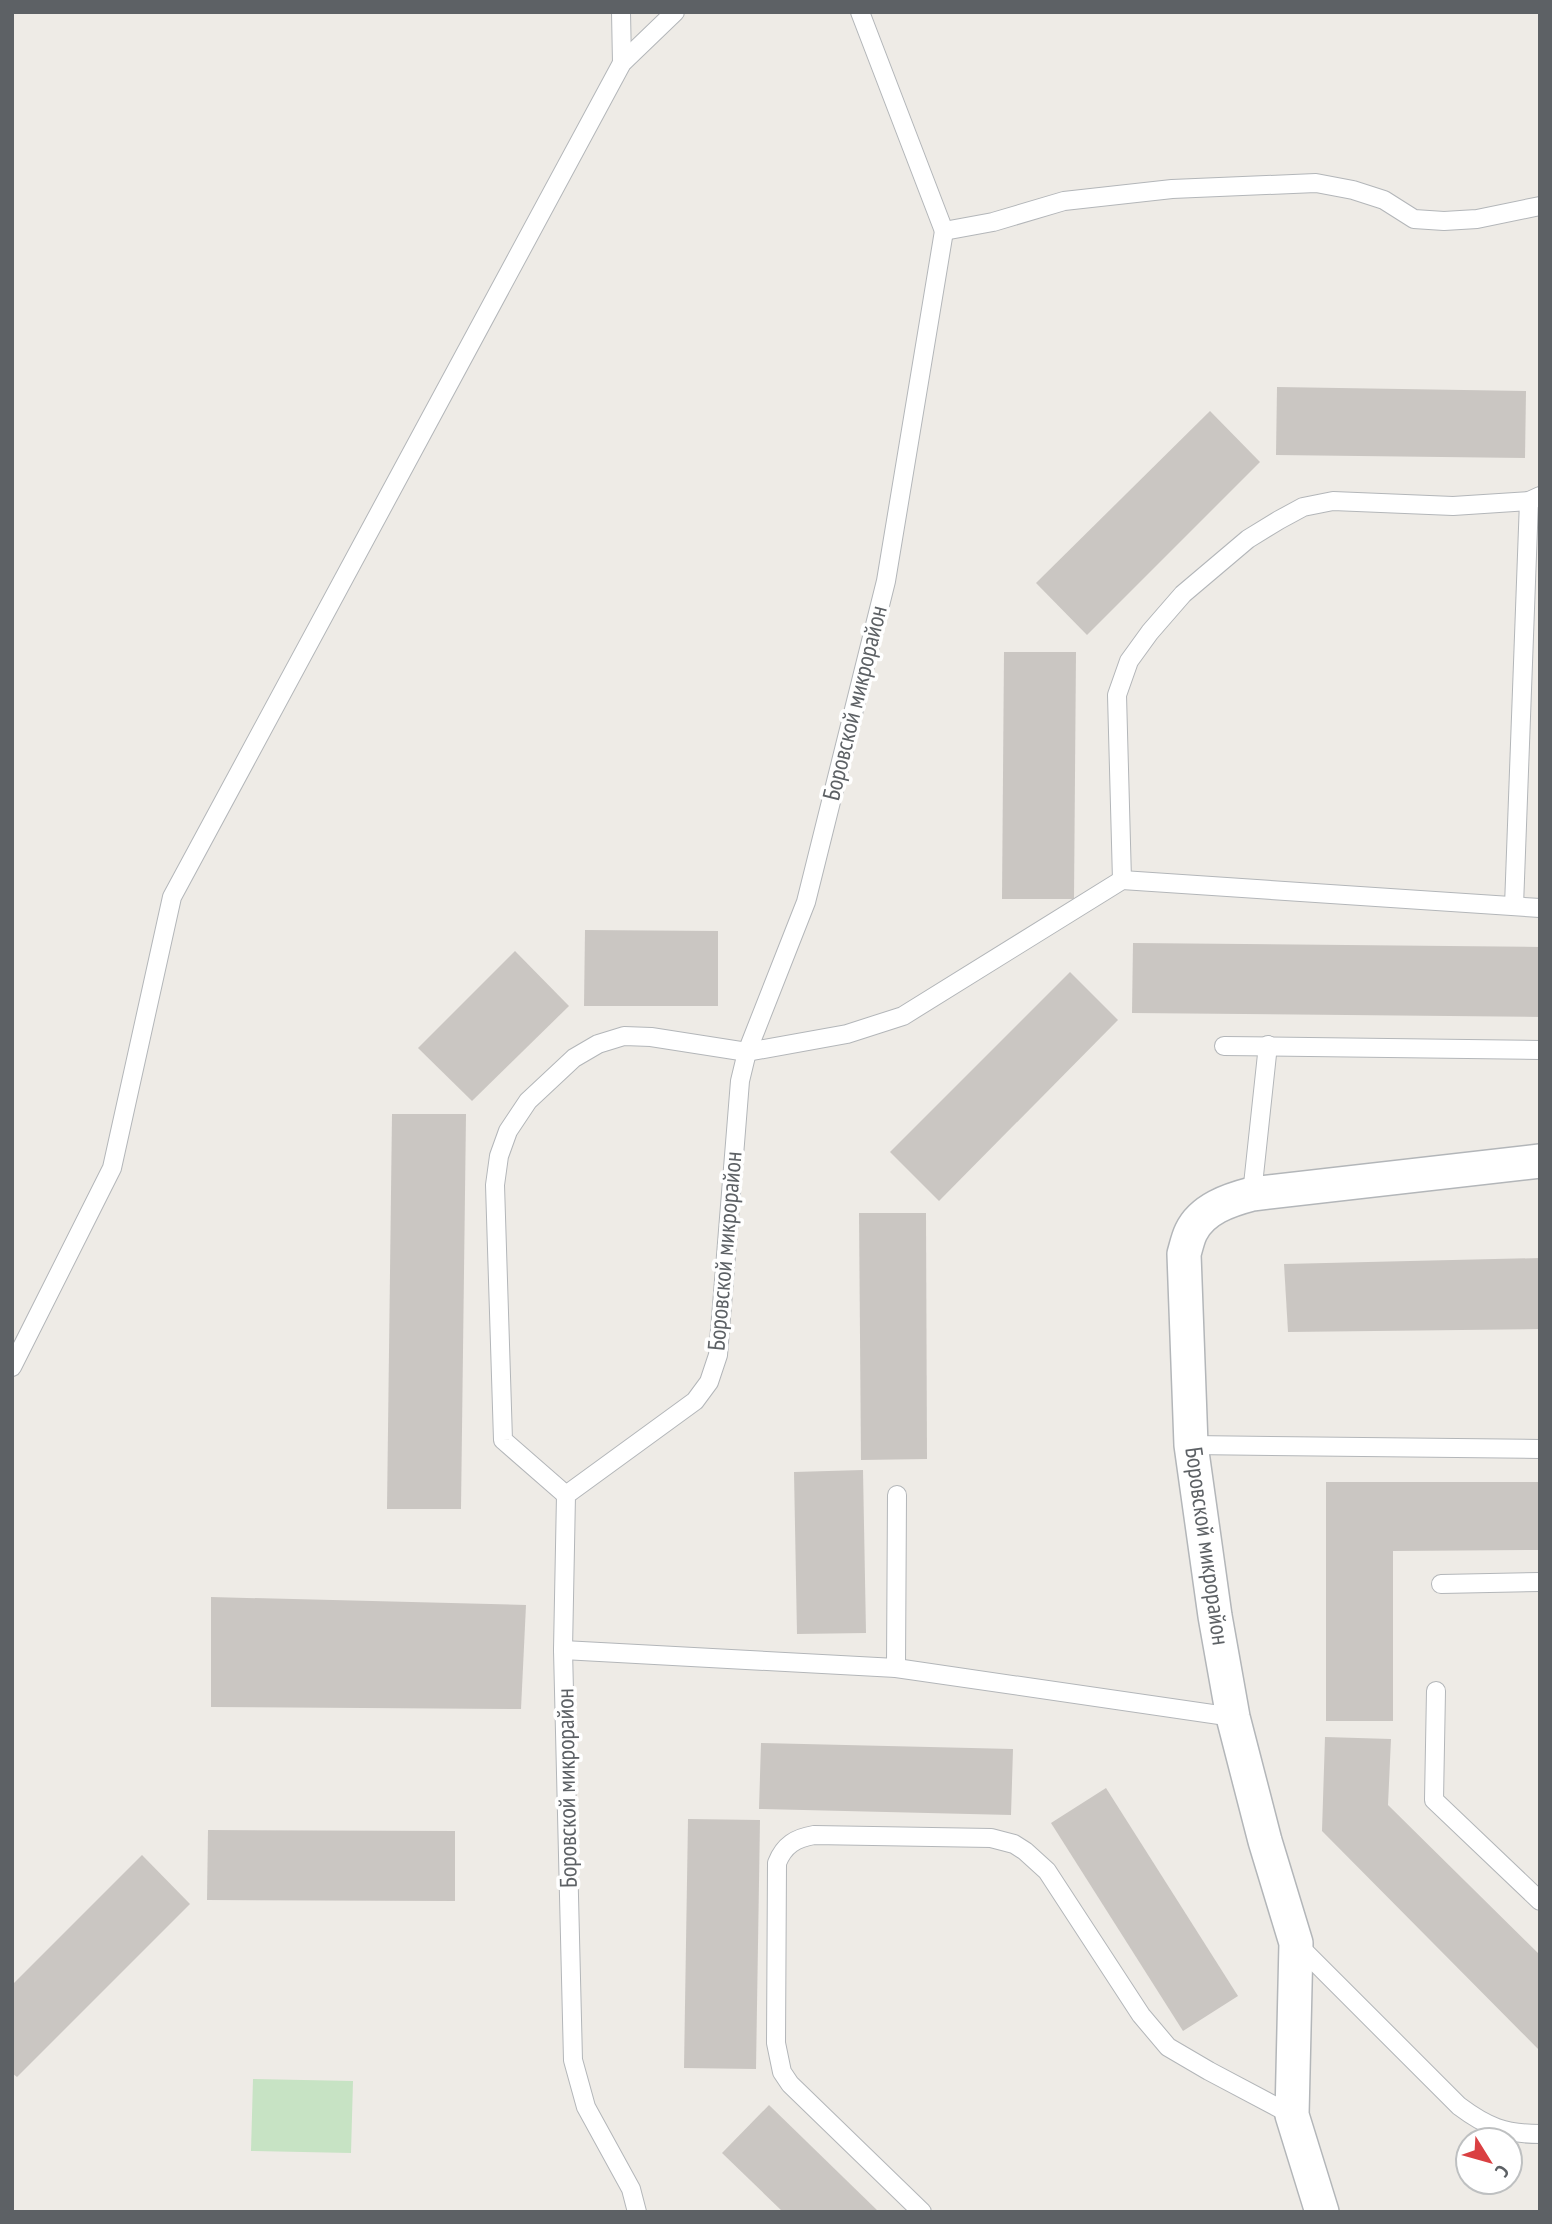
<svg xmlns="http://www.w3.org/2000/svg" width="1552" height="2224" font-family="'PT Sans Narrow',sans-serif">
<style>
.green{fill:#c7e3c4}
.building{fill:#cac6c2}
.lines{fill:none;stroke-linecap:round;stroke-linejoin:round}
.lane-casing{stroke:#b3b6b9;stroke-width:20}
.street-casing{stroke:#b3b6b9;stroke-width:36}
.lane{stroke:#fff;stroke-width:18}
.street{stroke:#fff;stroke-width:33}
.labels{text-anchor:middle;stroke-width:7;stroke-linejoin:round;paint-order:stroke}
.street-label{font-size:24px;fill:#5d6165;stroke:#fff}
</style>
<rect width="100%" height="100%" fill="#eeebe6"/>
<polygon class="green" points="253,2079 353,2081 351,2153 251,2151"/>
<g class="building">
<polygon points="1277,387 1526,391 1525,458 1276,455"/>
<polygon points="1210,411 1260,462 1087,635 1036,583"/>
<polygon points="1004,652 1076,652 1074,899 1002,899"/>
<polygon points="585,930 718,931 718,1006 584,1006"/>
<polygon points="1133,943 1540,947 1540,1017 1132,1013"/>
<polygon points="515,951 569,1006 472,1101 418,1048"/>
<polygon points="1070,972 1118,1020 939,1201 890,1152"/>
<polygon points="392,1114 466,1114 461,1509 387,1509"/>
<polygon points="859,1213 926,1213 927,1459 861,1460"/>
<polygon points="1540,1258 1540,1329 1288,1332 1284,1264"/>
<polygon points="863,1470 866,1633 797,1634 794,1472"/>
<polygon points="1326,1482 1540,1482 1540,1550 1393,1551 1393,1721 1326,1721"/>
<polygon points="211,1597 526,1605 521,1709 211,1707"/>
<polygon points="1325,1737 1391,1739 1388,1805 1540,1955 1540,2051 1322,1831"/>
<polygon points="761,1743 1013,1749 1011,1815 759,1809"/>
<polygon points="1106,1788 1238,1996 1183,2031 1051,1823"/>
<polygon points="688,1819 760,1820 756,2069 684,2068"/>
<polygon points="208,1830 455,1831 455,1901 207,1900"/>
<polygon points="142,1855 190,1904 17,2077 12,2073 12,1985"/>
<polygon points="769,2105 879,2212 783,2212 722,2153"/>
</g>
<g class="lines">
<g class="lane-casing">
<g id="lane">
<polyline points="621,12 622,63"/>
<polyline points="860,12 944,231"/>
<polyline points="944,231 993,222 1064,201 1172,189 1316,183 1353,190 1384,200 1414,219 1444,221 1477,219 1540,206"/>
<polyline points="1122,880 1117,695 1129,661 1150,632 1183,594 1248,539 1279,520 1303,507 1333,501 1453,506 1529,501 1540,496"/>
<polyline points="1514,906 1529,501"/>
<polyline points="1224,1046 1540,1050"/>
<polyline points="1252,1194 1268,1045"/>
<polyline points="12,1367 112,1168 172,897 622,63 675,12"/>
<polyline points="1191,1445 1540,1449"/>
<polyline points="566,1495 503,1440 495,1185 499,1156 508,1131 528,1101 574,1058 598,1044 624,1036 651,1037 747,1052 847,1034 903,1016 1122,880 1540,908"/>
<polyline points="1441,1584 1540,1582"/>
<polyline points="563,1650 896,1668 1233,1717"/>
<polyline points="896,1668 897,1495"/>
<polyline points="1436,1691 1434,1800 1540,1901"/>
<path d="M 1296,1943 L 1459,2106 C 1487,2127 1505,2134 1540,2134"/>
<polyline points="637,2212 631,2189 586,2107 573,2060 563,1650 566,1495 695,1401 709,1382 718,1355 740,1081 747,1052 806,902 886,581 944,231"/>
<path d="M 922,2212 L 790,2084 L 782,2072 L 776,2043 L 777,1863 C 784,1845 796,1838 814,1835 L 991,1838 L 1014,1844 L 1025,1851 L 1047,1871 L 1141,2015 L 1168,2047 L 1209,2071 L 1292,2115"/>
</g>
</g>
<g class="street-casing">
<path id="street" d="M 1322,2212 L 1292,2115 L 1296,1943 L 1265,1841 L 1233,1717 L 1215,1616 L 1191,1445 L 1184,1254 C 1186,1247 1188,1238 1191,1232 C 1202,1209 1229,1200 1252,1194 L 1540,1161"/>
</g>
<use href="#lane" class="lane"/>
<use href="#street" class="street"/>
</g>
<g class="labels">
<g class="street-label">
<text transform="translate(855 703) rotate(-76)" y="8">Боровской микрорайон</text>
<text transform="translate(725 1251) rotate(-85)" y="8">Боровской микрорайон</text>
<text transform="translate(1207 1546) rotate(82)" y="8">Боровской микрорайон</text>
<text transform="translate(567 1788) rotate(-91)" y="8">Боровской микрорайон</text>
</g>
</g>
<rect width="1552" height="2224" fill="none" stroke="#5d6165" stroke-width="28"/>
<g transform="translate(1489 2161) rotate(127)"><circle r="33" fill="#ffffff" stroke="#bec0c1" stroke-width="2"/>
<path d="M0-5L12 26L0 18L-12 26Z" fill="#da4042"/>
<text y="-10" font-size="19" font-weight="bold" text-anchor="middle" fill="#5d6165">С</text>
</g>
</svg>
